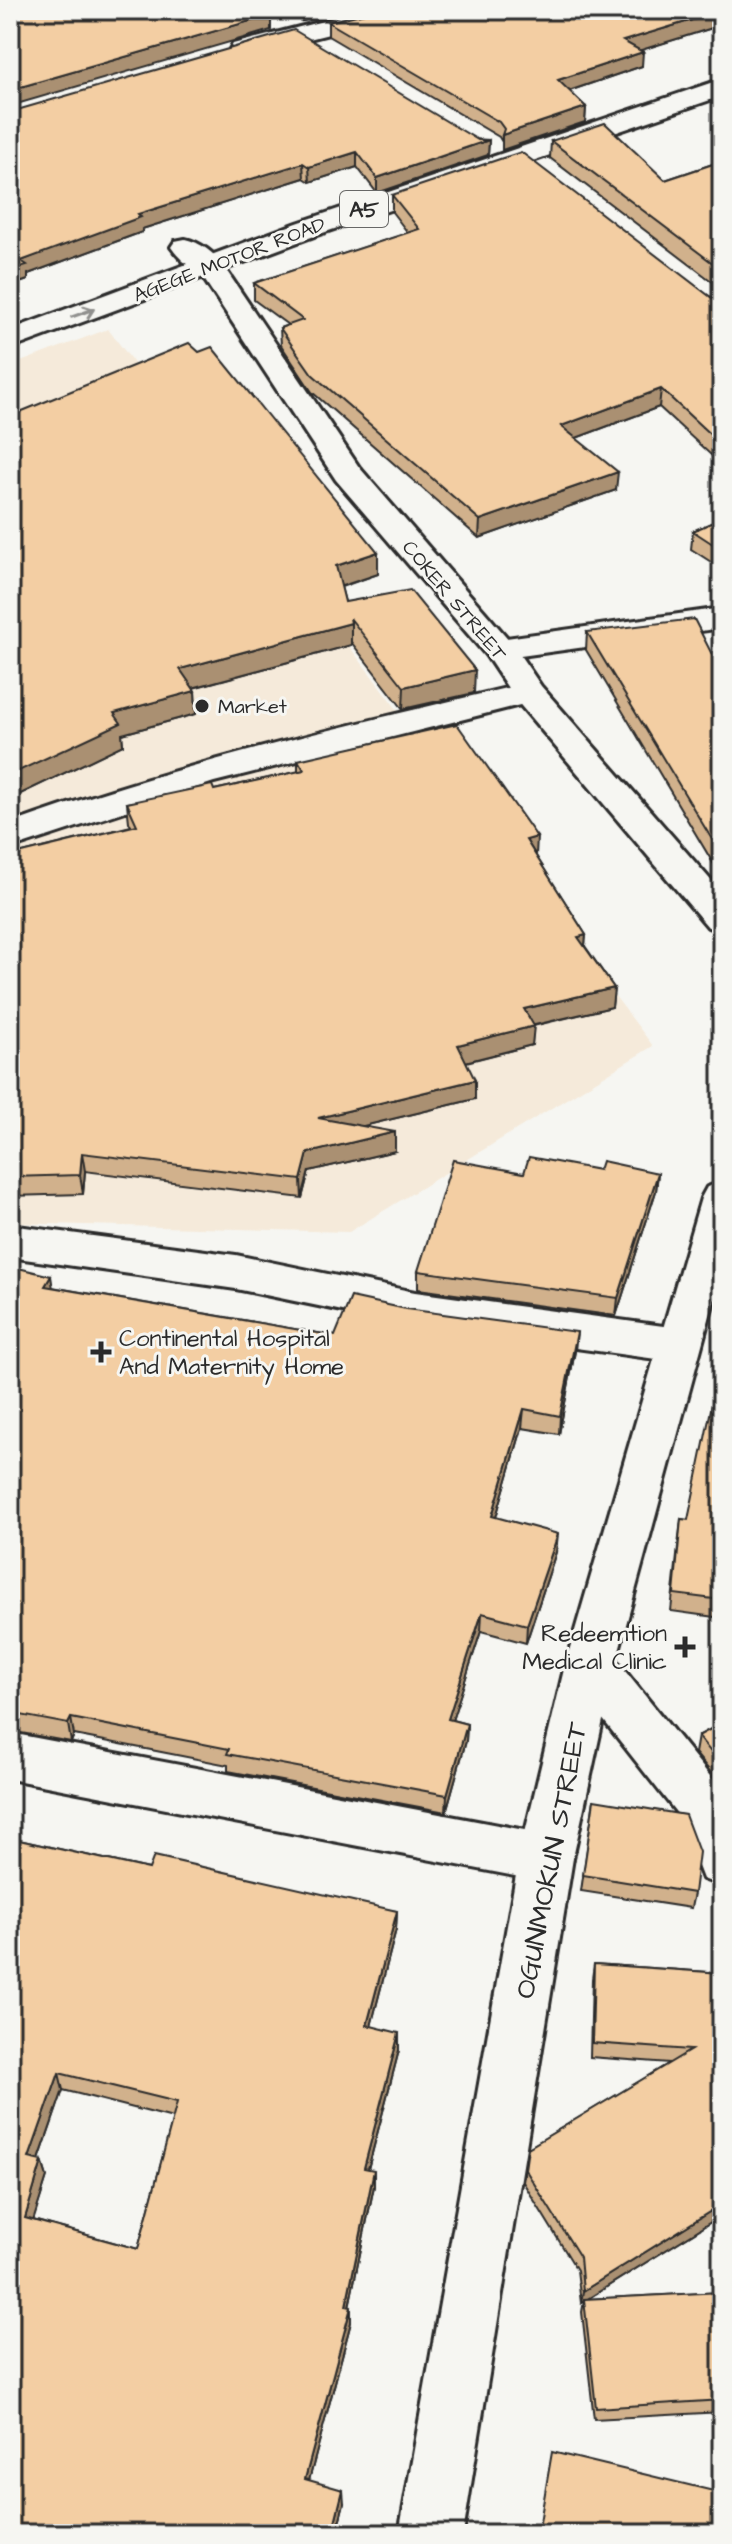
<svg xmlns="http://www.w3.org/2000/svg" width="732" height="2544" font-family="'Architects Daughter',sans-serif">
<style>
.built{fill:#f5eada}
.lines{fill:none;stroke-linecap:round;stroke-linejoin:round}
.minor-casing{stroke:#2b2b2b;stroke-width:6}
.tertiary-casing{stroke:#2b2b2b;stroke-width:6}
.trunk-casing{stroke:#2b2b2b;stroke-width:6}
.minor{fill:#f6f6f2;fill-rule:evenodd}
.tertiary{fill:#f6f6f2;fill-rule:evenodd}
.trunk{fill:#f6f6f2;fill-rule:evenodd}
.wall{fill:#d1b18c;stroke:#2b2b2b;stroke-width:2;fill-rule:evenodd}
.shaded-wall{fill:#aa9072;stroke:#2b2b2b;stroke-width:2}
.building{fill:#f3cea3;stroke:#2b2b2b;stroke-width:2;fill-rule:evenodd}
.oneway{stroke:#90908e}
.poi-dot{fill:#2b2b2b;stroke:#f6f6f2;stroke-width:3}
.labels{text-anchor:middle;stroke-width:6;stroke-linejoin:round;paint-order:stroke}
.far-street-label{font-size:20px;fill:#2b2b2b;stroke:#f6f6f2}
.far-poi-label{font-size:20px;fill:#2b2b2b;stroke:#f6f6f2;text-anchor:start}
.shield{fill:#f6f6f2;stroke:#686867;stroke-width:2}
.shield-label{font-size:22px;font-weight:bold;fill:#2b2b2b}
.poi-label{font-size:24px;fill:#2b2b2b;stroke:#f6f6f2;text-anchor:start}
.near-street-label{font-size:28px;fill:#2b2b2b;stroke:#f6f6f2}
</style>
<rect width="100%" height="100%" fill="#f6f6f2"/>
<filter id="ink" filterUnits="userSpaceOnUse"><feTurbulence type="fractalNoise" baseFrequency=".0125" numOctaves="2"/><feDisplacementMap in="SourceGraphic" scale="16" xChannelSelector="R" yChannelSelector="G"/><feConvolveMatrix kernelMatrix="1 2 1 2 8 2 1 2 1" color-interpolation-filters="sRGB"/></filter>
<g filter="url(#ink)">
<polygon class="built" points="108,329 653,1046 349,1232 10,1223 10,366"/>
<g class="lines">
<g class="minor-casing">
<g id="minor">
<polygon points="366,10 407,10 404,15 242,56 233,54 230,49 233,44"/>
<path d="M 185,239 C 200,242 216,254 224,267 L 220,273 C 201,278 182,263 171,247 L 175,241 Z"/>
<polygon points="722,608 722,628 499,659 487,656 482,649 487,642 499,639"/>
<path d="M 528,683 L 540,686 L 545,693 L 540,700 L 214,782 L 10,849 L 10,824 C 179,763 354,724 528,683 Z"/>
<polygon points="10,1225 236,1255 415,1292 678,1328 694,1333 701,1345 694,1357 678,1362 415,1326 236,1289 10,1257"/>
<polygon points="590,1643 608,1650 718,1786 722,1794 722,1886 703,1879 679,1816 572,1680 565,1665 572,1650"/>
<polygon points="10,1733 546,1834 565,1841 573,1858 565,1875 546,1882 10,1779"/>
</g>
</g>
<g class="tertiary-casing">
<g id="tertiary">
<polygon points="210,258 220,261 359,467 511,642 541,686 722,893 722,931 708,927 516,700 486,655 336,480 196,267 200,261"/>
<polygon points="722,1182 722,1271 615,1665 573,1858 463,2534 399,2534 519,1858 565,1665 701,1198 707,1187"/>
</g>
</g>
<g class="trunk-casing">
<polygon id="trunk" points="722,79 722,96 317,235 10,349 10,330 297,223"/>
</g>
<use href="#minor" class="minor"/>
<use href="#tertiary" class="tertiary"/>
<use href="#trunk" class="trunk"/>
</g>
<g class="wall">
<polygon points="283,10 350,10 302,21"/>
<polygon points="722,10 722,25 640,50 642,66 569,91 586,107 585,122 502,150 502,142 499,137 328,36 328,22"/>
<polygon points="10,112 489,140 488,155 377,193 357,167 310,182 304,178 142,229 142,232 28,274 28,280 10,286"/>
<polygon points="551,141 665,180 722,161 722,289 550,158"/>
<polygon points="392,195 722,300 722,453 712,456 659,407 576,438 616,490 479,538 312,392 281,345 280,328 288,325 254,300 254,283 408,233 392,212"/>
<polygon points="10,416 378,552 378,574 341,587 345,602 474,693 403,709 351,642 351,645 193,688 195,691 196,714 122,734 123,745 10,799"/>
<polygon points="722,518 722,569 691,549 693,531"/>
<polygon points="587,632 722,674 722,878 586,650"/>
<polygon points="298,760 536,856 586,935 585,946 614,988 612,1007 533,1026 532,1045 466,1062 475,1099 363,1126 395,1151 309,1171 302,1198 85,1171 83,1194 10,1196 10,856 131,826 129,822 127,803 214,790 298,772"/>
<polygon points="599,1170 658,1173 656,1191 616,1316 418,1289 418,1271 524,1173"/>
<polygon points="10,1266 52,1287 335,1336 575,1351 559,1434 522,1428 496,1517 556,1552 526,1643 481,1631 452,1720 467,1724 466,1741 446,1812 228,1771 228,1765 74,1735 71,1742 10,1731"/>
<polygon points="722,1397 722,1618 671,1611 681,1519 688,1520"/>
<polygon points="722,1723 722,1790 721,1785 695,1753 698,1736"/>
<polygon points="594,1800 694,1893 691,1908 581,1891"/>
<path d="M 10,1838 L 149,1869 L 397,1911 L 396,1929 L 371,2026 L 399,2050 L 368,2169 L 374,2186 L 349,2307 L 351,2322 L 309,2480 L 344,2503 L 336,2534 L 10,2534 ZM 63,2090 L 173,2118 L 138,2249 L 33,2220 L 47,2177 L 42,2161 L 39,2160 Z"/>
<polygon points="594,1964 722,1973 722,2215 587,2299 722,2292 722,2412 594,2419 582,2312 584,2301 581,2303 577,2270 523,2182 528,2148 670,2063 590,2057 592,1979"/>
</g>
<g class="shaded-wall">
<polygon points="302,10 350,10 302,21"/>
<polygon points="722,11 722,25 622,56 623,41"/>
<polygon points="271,15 271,30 10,106 10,90"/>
<polygon points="643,52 642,66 557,95 558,80"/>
<polygon points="586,107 585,122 502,150 502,135"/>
<polygon points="489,140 488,155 377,193 377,178"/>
<polygon points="357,152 357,167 310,182 309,167"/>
<polygon points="303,163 304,178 142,229 142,232 28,274 28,280 10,286 10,270 21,261 138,214"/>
<polygon points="661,389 659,407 560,444 561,426"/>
<polygon points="722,435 722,453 712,456 714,438"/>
<polygon points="618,472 616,490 479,538 480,520"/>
<polygon points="378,552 378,574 336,588 336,566"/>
<polygon points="351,623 351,645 181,691 180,669"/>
<polygon points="475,670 474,693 403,709 404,687"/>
<polygon points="195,691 196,714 122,734 123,745 10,799 10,775 114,713"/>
<polygon points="537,837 536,856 526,840"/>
<polygon points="586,935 584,954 578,937"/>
<polygon points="614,988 612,1007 522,1028 524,1009"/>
<polygon points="534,1026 532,1045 457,1064 458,1045"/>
<polygon points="475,1080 475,1099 318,1137 318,1118"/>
<polygon points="395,1132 395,1151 309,1171 302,1198 301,1180 308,1153"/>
<polygon points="82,1153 85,1171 83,1194 80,1175"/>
<polygon points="658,1173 656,1191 616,1316 618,1298"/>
<polygon points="51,1276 54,1295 45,1286"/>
<polygon points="577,1332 575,1351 559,1434 560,1416"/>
<polygon points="524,1409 522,1428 491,1534 492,1516"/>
<polygon points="558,1534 556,1552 526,1643 527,1625"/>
<polygon points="482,1613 481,1631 447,1736 448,1719"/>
<polygon points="71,1718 74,1735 71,1742 68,1724"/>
<polygon points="467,1724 466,1741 446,1812 447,1795"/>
<polygon points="397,1911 396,1929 367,2042 367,2025"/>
<polygon points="399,2033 399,2050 364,2184 364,2168"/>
<polygon points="59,2073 63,2090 34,2174 29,2158"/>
<polygon points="42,2161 47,2177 29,2234 25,2218"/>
<polygon points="374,2170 374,2186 346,2321 346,2306"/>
<polygon points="722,2204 722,2215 581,2303 583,2291"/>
<polygon points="351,2307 351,2322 306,2492 305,2479"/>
<polygon points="343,2490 344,2503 336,2534 332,2534"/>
</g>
<g class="building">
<polygon points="10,10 263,10 271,15 10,90"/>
<polygon points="377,10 722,10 722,11 623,41 643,52 558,80 586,107 502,135 504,129 499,122 328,22"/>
<polygon points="294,30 478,140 489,140 377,178 357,152 309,167 303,163 138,214 141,217 21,261 27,265 10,270 10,112"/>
<polygon points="605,123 665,180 722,161 722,270 551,141"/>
<polygon points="521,152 712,298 722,300 722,435 714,438 661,389 561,426 618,472 480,520 312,374 280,328 303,320 254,283 419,229 392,195"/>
<polygon points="189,343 199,352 212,347 378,552 336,566 345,602 410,590 475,670 404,687 350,618 351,623 180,669 195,691 114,713 121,723 10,775 10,416"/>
<polygon points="722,518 722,550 693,531"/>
<polygon points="694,619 722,674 722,856 587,632"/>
<polygon points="457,724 537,837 526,840 586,935 578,937 614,988 524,1009 534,1026 458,1045 475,1080 318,1118 395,1132 308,1153 301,1180 82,1153 80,1175 10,1177 10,856 137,825 127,803 212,785 214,790 304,770 298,760"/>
<polygon points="529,1157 599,1170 602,1161 658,1173 618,1298 418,1271 453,1160 524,1173"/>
<polygon points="10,1266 51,1276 45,1286 335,1336 351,1297 406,1309 577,1332 560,1416 524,1409 492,1516 558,1534 527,1625 482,1613 448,1719 467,1724 447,1795 227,1754 229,1749 71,1718 68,1724 10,1713"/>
<polygon points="714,1395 722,1397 722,1600 674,1594 681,1519 688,1520"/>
<polygon points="722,1723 722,1766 698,1736"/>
<polygon points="594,1800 685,1815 699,1852 694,1893 583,1875"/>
<path d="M 10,1838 L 149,1869 L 154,1856 L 397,1911 L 367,2025 L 399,2033 L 364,2168 L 374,2170 L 346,2306 L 351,2307 L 305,2479 L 343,2490 L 332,2534 L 10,2534 ZM 59,2073 L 177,2102 L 138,2249 L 25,2218 L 42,2161 L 29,2158 Z"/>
<polygon points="594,1964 722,1973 722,2204 583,2291 580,2257 525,2169 528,2148 691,2050 592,2043"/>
<polygon points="722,2292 722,2400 596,2408 584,2299"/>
<polygon points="552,2452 722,2493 722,2534 538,2534"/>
</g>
<defs><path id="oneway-shaft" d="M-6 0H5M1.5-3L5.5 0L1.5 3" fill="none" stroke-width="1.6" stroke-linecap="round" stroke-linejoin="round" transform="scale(2)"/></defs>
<use class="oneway" href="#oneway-shaft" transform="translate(83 313) rotate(-20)"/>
</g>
<g class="poi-dot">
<circle cx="202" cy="706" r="8"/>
<path d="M97 1340h8v8h8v8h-8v8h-8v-8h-8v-8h8z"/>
<path d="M681 1635h8v8h8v8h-8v8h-8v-8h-8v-8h8z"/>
</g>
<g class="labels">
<g class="far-street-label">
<text transform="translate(229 259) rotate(-21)" y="7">AGEGE MOTOR ROAD</text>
<text transform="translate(455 600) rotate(50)" y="7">COKER STREET</text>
</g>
<g class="far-poi-label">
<text x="218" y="713">Market</text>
</g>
<rect class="shield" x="340" y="191" width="48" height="36" rx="6"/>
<g class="shield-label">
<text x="364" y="217">A5</text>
</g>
<g class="poi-label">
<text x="119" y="1346">Continental Hospital<tspan x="119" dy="28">And Maternity Home</tspan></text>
<text x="667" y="1641" text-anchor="end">Redeemtion<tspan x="667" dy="28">Medical Clinic</tspan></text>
</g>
<g class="near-street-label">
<text transform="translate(550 1860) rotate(-79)" y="10">OGUNMOKUN STREET</text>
</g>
</g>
<rect width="732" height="2544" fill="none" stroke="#f6f6f2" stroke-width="40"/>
<rect x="20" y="20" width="692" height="2504" fill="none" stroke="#2b2b2b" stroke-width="3" filter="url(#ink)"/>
</svg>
